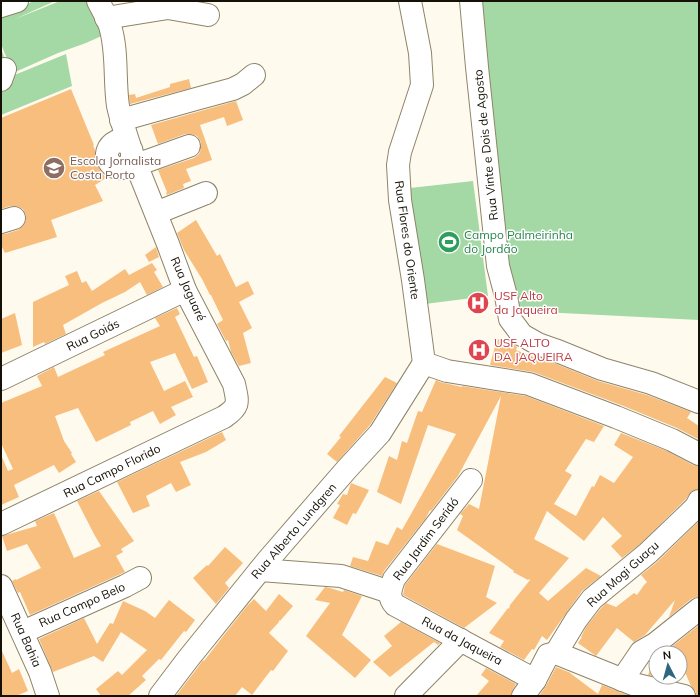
<svg xmlns="http://www.w3.org/2000/svg" width="700" height="697" font-family="Mulish,sans-serif">
<style>
.green{fill:#a4d9a5}
.building{fill:#f8be7e}
.lines{fill:none;stroke-linecap:round;stroke-linejoin:round}
.minor-casing{stroke:#8e8468;stroke-width:24}
.minor{stroke:#fff;stroke-width:22}
.labels{text-anchor:middle;stroke-width:3;stroke-linejoin:round;paint-order:stroke}
.street-label{font-size:12px;fill:#151107;stroke:#fff}
.education-label{font-size:12px;fill:#785e54;stroke:#fff;text-anchor:start}
.leisure-label{font-size:12px;fill:#27864d;stroke:#fff;text-anchor:start}
.health-label{font-size:12px;fill:#be3a42;stroke:#fff;text-anchor:start}
</style>
<rect width="100%" height="100%" fill="#fefaee"/>
<g class="green">
<polygon points="34,1 55,1 15,19 60,1 94,1 108,33 86,43 58,53 13,73 1,44 1,15"/>
<polygon points="473,1 699,1 699,320 505,310"/>
<polygon points="1,49 12,76 66,54 72,86 1,115"/>
<polygon points="473,181 488,296 425,304 410,188"/>
</g>
<g class="building">
<polygon points="189,79 191,88 130,104 129,95 135,94 136,98 170,87 170,84"/>
<polygon points="71,89 94,145 93,145 95,150 95,161 97,166 106,178 95,185 103,201 51,220 57,237 5,253 1,245 1,234 5,234 18,230 23,226 26,220 26,215 23,209 17,206 10,206 1,209 1,118"/>
<polygon points="236,101 243,120 227,126 224,117 200,125 212,160 186,169 191,181 183,184 184,188 167,195 166,193 167,192 158,170 194,158 199,154 201,149 201,142 197,136 191,134 185,134 158,144 151,125"/>
<polygon points="196,220 217,256 220,254 236,287 248,281 254,294 239,302 252,328 243,333 251,363 239,366 231,352 228,340 226,341 217,324 223,320 211,295 210,295 202,279 184,250 177,233"/>
<polygon points="156,247 159,257 149,262 145,255"/>
<polygon points="152,263 157,270 154,272 163,287 147,295 140,282 125,292 102,303 63,325 66,334 45,344 44,342 33,347 33,302 69,285 65,276 77,271 82,283 86,281 92,291 125,269 129,275"/>
<polygon points="177,308 180,314 175,317 194,357 197,356 208,382 192,389 175,353 150,362 164,391 185,381 193,397 171,407 176,415 160,424 153,411 130,422 131,425 96,442 78,408 55,416 64,441 72,453 71,454 76,462 59,473 54,465 14,485 19,497 1,505 1,455 8,471 13,469 1,443 1,403 42,386 37,376 54,367 58,377 105,355 103,352 160,326 155,318"/>
<polygon points="15,313 22,345 1,353 1,319"/>
<polygon points="497,339 514,344 517,347 516,350 541,360 541,358 554,363 598,381 647,395 691,412 687,418 699,426 699,438 698,439 677,428 621,405 533,372 490,365"/>
<polygon points="385,377 397,383 370,425 337,462 327,454 341,437 339,436"/>
<polygon points="436,380 440,382 462,387 462,386 526,396 604,426 594,442 586,439 565,471 572,475 554,504 576,516 592,486 594,487 600,475 614,483 633,457 614,445 621,433 667,451 693,465 699,466 699,489 692,491 686,499 640,544 622,558 611,546 622,536 603,517 584,541 547,511 534,539 569,558 539,593 548,601 586,568 601,576 582,591 547,640 542,636 534,650 532,649 524,660 500,647 504,641 489,633 508,608 509,609 510,605 530,580 530,579 528,580 513,572 514,571 457,530 463,516 460,514 469,504 479,509 501,396 458,476 431,511 430,510 426,518 384,571 382,576 350,566 353,557 368,561 376,541 388,545 397,527 402,530 456,434 428,425 401,504 377,492 389,456 397,460 402,441 407,443 418,411 422,412"/>
<polygon points="222,432 226,440 206,452 180,462 191,485 176,492 171,483 146,496 150,506 133,513 117,482"/>
<polygon points="351,483 369,490 356,514 353,513 347,525 333,518 340,505 337,504 343,494 347,495"/>
<polygon points="99,491 134,541 121,549 123,552 116,556 125,572 30,615 20,592 18,593 12,581 16,579 16,580 41,568 27,544 7,551 2,536 37,526 35,521 54,513 74,558 101,546 95,536 77,501"/>
<polygon points="699,521 699,597 697,597 691,599 669,617 675,600 645,635 634,642 617,628 596,656 578,643 582,637 581,637 586,627 601,608 606,603 616,607 634,593 637,595 644,585 647,582 641,575 657,562"/>
<polygon points="437,544 495,566 486,597 497,603 464,628 403,595 405,585"/>
<polygon points="225,547 243,563 225,583 229,588 216,604 193,578 207,565 208,566"/>
<polygon points="325,587 330,588 343,592 344,590 362,596 342,635 371,660 355,678 306,636 330,603 315,600"/>
<polygon points="279,594 293,606 280,621 279,620 279,622 269,633 288,651 273,671 271,670 252,695 242,687 235,696 176,696 198,667 203,660 204,661 224,635 247,606 254,599 266,611"/>
<polygon points="169,600 195,620 186,632 184,631 161,660 159,659 142,676 146,680 128,696 101,696 96,689 118,671 122,675 147,650 121,632 103,662 94,656 53,672 39,639 84,618 97,644 110,623 113,624 123,601 145,611 155,618"/>
<polygon points="401,622 440,643 438,645 434,642 390,677 373,662 392,646 384,636"/>
<polygon points="699,625 699,696 696,696 696,692 691,686 680,661 680,653 664,653"/>
<polygon points="1,649 12,673 19,669 28,691 16,696 1,696"/>
<polygon points="656,658 656,677 648,675 654,659"/>
<polygon points="556,667 571,673 570,673 598,694 602,685 630,696 539,696 546,686"/>
<polygon points="486,668 516,684 513,689 511,696 476,696 489,681 481,675"/>
</g>
<g class="lines">
<g class="minor-casing">
<g id="minor">
<path d="M 98,1 C 102,9 107,17 110,26 C 118,52 114,79 118,106 C 121,119 125,132 129,144"/>
<polyline points="410,1 420,53 422,85 400,152 398,165 400,200 413,280 424,363"/>
<polyline points="471,1 477,67 498,266 506,296 510,319 522,335 538,344 555,350 602,369 651,383 699,402"/>
<polyline points="1,6 17,1"/>
<polyline points="106,18 168,8 208,15"/>
<polyline points="1,80 5,69"/>
<polyline points="121,120 196,99 233,89 243,84 254,75"/>
<path d="M 117,141 C 126,141 133,146 132,157 C 132,160 130,163 128,165 C 114,177 95,152 117,141 Z"/>
<polyline points="136,165 189,146"/>
<polyline points="156,213 206,193"/>
<polyline points="1,222 14,218"/>
<polyline points="424,363 447,371 529,384 616,417 672,440 699,454"/>
<polyline points="1,379 185,290"/>
<path d="M 471,480 L 394,579 C 391,588 387,597 395,605 L 535,680"/>
<path d="M 1,524 L 224,417 C 240,406 238,403 234,384 L 185,290 L 168,244 L 132,154"/>
<polyline points="260,570 341,576 390,592"/>
<polyline points="1,586 40,672 48,696"/>
<polyline points="23,632 125,586 140,578"/>
<polyline points="556,653 576,620 592,599 648,553 696,507 699,501"/>
<polyline points="556,653 633,684 684,696"/>
<polyline points="622,680 641,652 655,644 699,609"/>
<polyline points="160,696 188,659 268,560 346,470 380,433 424,363"/>
<polyline points="406,696 461,640"/>
<polyline points="523,696 535,680 548,655 556,653"/>
</g>
</g>
<use href="#minor" class="minor"/>
</g>
<defs>
<g id="school-disc" transform="scale(1.15)"><circle r="9.5" fill="#8d6e63" stroke="#fff"/><path d="M0-5L7-2L0 1L-7-2ZM-4 1L0 2.5L4 1V4Q0 6-4 4Z" fill="#fff"/></g>
<g id="stadium-disc" transform="scale(1.15)"><circle r="9.5" fill="#2e9e5b" stroke="#fff"/><path d="M0-5a6.5 5 0 1 0 0 10a6.5 5 0 1 0 0-10ZM-3.5-1.8h7v3.6h-7Z" fill="#fff"/></g>
<g id="hospital-disc" transform="scale(1.15)"><circle r="9.5" fill="#e0444e" stroke="#fff"/><path d="M-5-5h3v3.5h4V-5h3V5h-3V1.5h-4V5h-3Z" fill="#fff"/></g>
</defs>
<g fill-rule="evenodd">
<use href="#school-disc" x="54" y="168"/>
<use href="#stadium-disc" x="449" y="242"/>
<use href="#hospital-disc" x="478" y="303"/>
<use href="#hospital-disc" x="479" y="350"/>
</g>
<g class="labels">
<g class="street-label">
<text transform="translate(486 145) rotate(-96)" y="4">Rua Vinte e Dois de Agosto</text>
<text transform="translate(407 240) rotate(82)" y="4">Rua Flores do Oriente</text>
<text transform="translate(188 289) rotate(66)" y="4">Rua Jaguaré</text>
<text transform="translate(93 335) rotate(-26)" y="4">Rua Goiás</text>
<text transform="translate(112 471) rotate(-26)" y="4">Rua Campo Florido</text>
<text transform="translate(294 531) rotate(-49)" y="4">Rua Alberto Lundgren</text>
<text transform="translate(426 539) rotate(-53)" y="4">Rua Jardim Seridó</text>
<text transform="translate(623 574) rotate(-42)" y="4">Rua Mogi Guaçu</text>
<text transform="translate(82 605) rotate(-24)" y="4">Rua Campo Belo</text>
<text transform="translate(26 640) rotate(66)" y="4">Rua Bahia</text>
<text transform="translate(462 641) rotate(28)" y="4">Rua da Jaqueira</text>
</g>
<g class="education-label">
<text x="70" y="165">Escola Jornalista<tspan x="70" dy="14">Costa Porto</tspan></text>
</g>
<g class="leisure-label">
<text x="464" y="239">Campo Palmeirinha<tspan x="464" dy="14">do Jordão</tspan></text>
</g>
<g class="health-label">
<text x="494" y="300">USF Alto<tspan x="494" dy="14">da Jaqueira</tspan></text>
<text x="494" y="347">USF ALTO<tspan x="494" dy="14">DA JAQUEIRA</tspan></text>
</g>
</g>
<rect width="700" height="697" fill="none" stroke="#151107" stroke-width="4"/>
<g transform="translate(668 665) rotate(354)"><circle r="19" fill="#ffffff" stroke="#a1a09c"/>
<path d="M0-3L7 15L0 10L-7 15Z" fill="#2f6580"/>
<text y="-6" font-size="11" font-weight="bold" text-anchor="middle" fill="#151107">N</text>
</g>
</svg>
